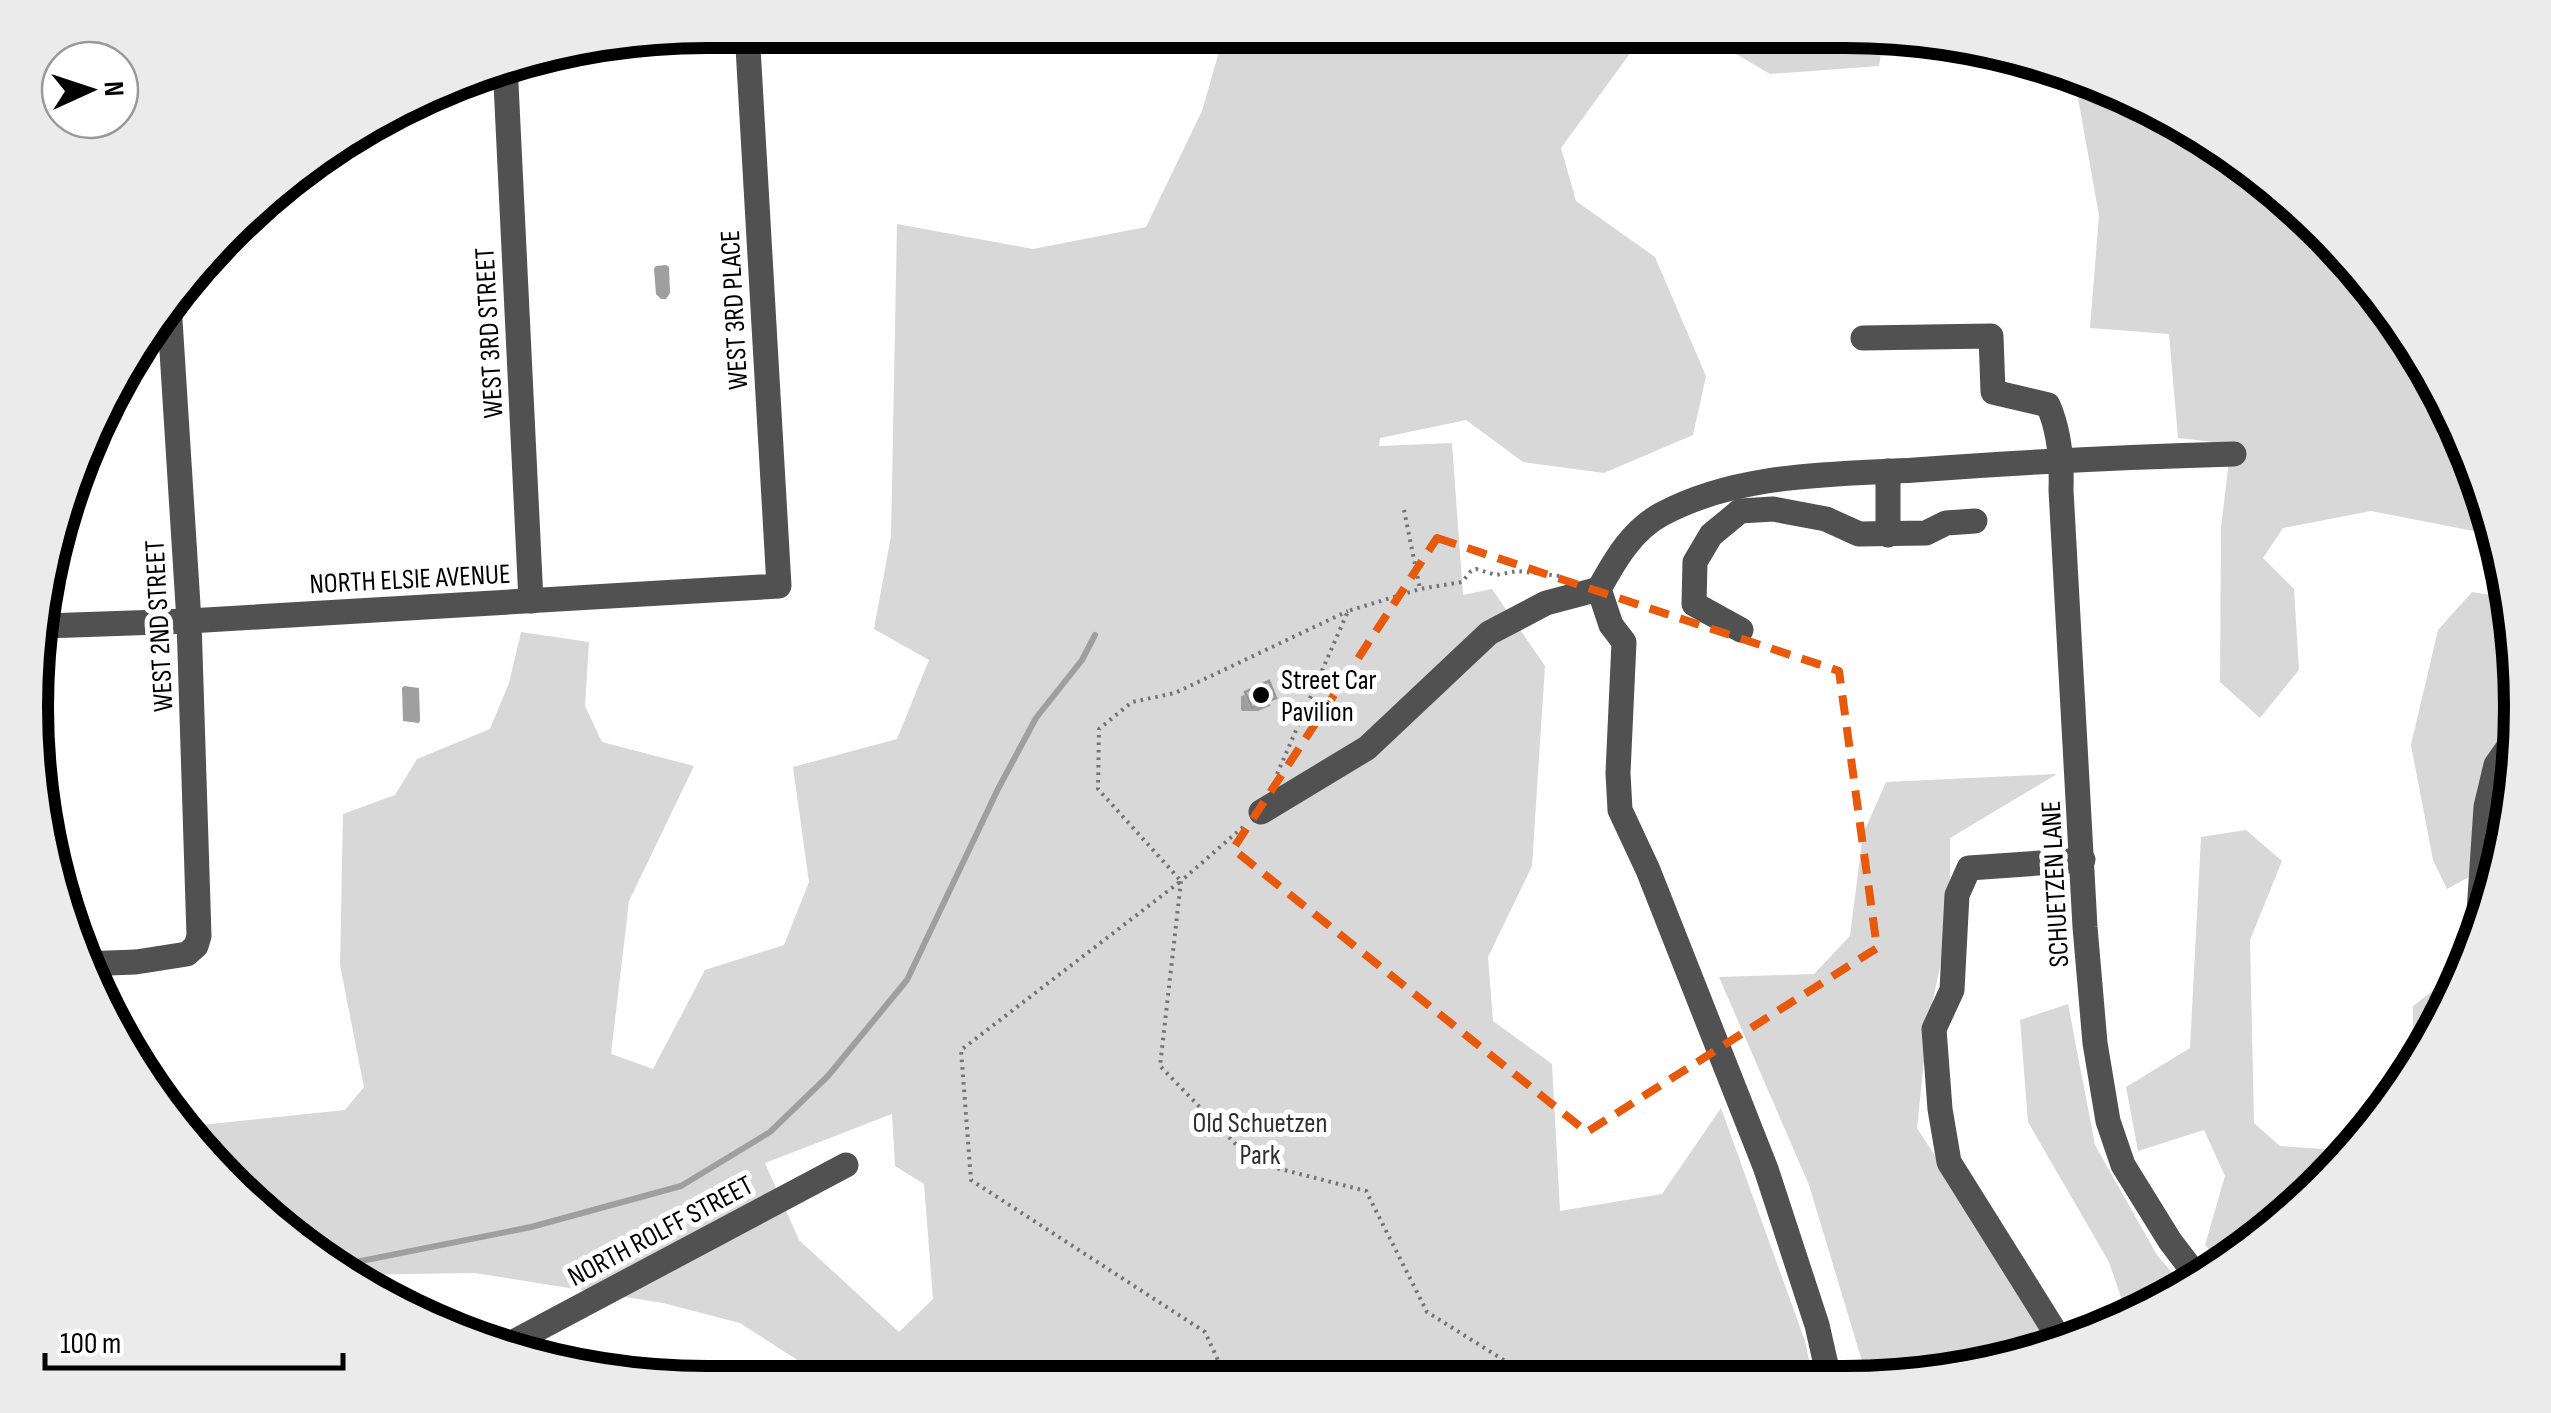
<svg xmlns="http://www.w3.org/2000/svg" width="2551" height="1413" font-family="'Sofia Sans Condensed',sans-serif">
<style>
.green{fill:#d8d8d8;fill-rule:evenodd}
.water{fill:#9f9f9f}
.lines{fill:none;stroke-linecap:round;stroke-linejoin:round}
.stream{stroke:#9f9f9f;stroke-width:6}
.building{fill:#c0c0c0;stroke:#959595;stroke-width:2.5;filter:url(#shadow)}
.path{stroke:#737373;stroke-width:4;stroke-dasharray:2.5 5;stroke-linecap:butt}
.minor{stroke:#515151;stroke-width:25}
.marked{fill:none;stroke:#e8590c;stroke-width:8;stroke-dasharray:20 12;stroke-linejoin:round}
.poi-dot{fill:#000;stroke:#fff;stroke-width:4}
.labels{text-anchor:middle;stroke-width:10;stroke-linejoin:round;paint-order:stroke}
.street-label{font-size:28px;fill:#000;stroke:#fff}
.poi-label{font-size:28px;fill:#000;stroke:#fff;text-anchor:start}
.park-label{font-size:28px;fill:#2f2f2f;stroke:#fff}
.rim{fill:none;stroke:#000;stroke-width:12}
</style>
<defs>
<filter id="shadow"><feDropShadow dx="-7" dy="7" stdDeviation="0" flood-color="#0004"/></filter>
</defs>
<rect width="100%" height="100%" fill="#fff"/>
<g class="green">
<path d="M 1225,31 L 1884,31 L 1879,66 L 1770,74 L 1709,38 L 1631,52 L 1561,148 L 1576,201 L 1655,257 L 1706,376 L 1693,435 L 1604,473 L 1523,462 L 1466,420 L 1380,438 L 1379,446 L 1452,443 L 1463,595 L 1492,589 L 1545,666 L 1532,866 L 1488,957 L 1493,1021 L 1552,1064 L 1560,1211 L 1662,1194 L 1721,1108 L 1805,1341 L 1813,1378 L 830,1381 L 740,1323 L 663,1303 L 475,1273 L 347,1275 L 198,1152 L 182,1127 L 345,1110 L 364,1087 L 340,965 L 343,814 L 395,795 L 417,759 L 490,729 L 509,683 L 521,632 L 589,642 L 585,706 L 602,742 L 694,766 L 629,901 L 611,1054 L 653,1069 L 705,970 L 784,945 L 809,882 L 793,767 L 897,739 L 929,660 L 874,629 L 891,536 L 897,224 L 1033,249 L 1146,227 L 1202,111 ZM 892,1114 L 895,1166 L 924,1184 L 933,1299 L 899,1332 L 799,1240 L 765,1163 Z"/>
<polygon points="2074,76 2183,121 2291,198 2382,295 2451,408 2498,532 2499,536 2371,511 2283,528 2263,558 2294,589 2299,670 2260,718 2220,682 2221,527 2231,444 2178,438 2169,334 2090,328 2099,215"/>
<polygon points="2472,592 2509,598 2520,663 2518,720 2485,774 2469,877 2447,889 2433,860 2411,745 2438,630"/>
<polygon points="2057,774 1950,838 1950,920 1928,1023 1917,1128 2059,1348 1932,1377 1865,1378 1862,1361 1809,1185 1719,977 1814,974 1850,936 1863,834 1886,782"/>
<polygon points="2246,830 2282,861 2250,940 2254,1123 2280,1146 2338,1150 2370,1124 2323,1184 2224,1266 2205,1245 2225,1176 2204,1130 2138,1151 2126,1087 2190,1048 2201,837"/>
<polygon points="2454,974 2460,979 2430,1045 2389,1099 2413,1057 2413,1006"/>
<polygon points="2068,1004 2095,1145 2157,1255 2184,1287 2127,1315 2109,1262 2028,1122 2020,1020"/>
</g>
<g class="water">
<polygon points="666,265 669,267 670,293 666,299 661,299 656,294 654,269 656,266"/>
<polygon points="404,686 419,688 420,720 419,723 403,721 402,688"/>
</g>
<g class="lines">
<polyline class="stream" points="336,1266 531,1227 681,1186 770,1132 828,1076 907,980 998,789 1036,718 1082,660 1095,635"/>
</g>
<polygon class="building" points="1269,681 1276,698 1252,708 1245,692"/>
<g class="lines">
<g class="path">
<polyline points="1404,510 1420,589 1462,582 1471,571 1476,569 1496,575 1517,571 1560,576"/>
<polyline points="1277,774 1348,611 1420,589"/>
<polyline points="1243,827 1181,881 1160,1066 1253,1162 1366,1191 1427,1312 1534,1379"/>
<polyline points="1227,1380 1205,1332 971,1180 961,1050 1181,881 1098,789 1099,729 1132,702 1175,693 1348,611"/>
</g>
<g class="minor">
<polyline points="505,63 531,601"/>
<path d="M 1863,338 L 1991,336 L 1993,392 L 2048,405 C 2060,432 2062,461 2061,490 L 2085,927 L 2095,1043 L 2108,1121 L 2123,1165 L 2170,1241 L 2199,1279"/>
<polyline points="1888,471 1888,535"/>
<polyline points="44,626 189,621 779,586 747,30"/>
<polyline points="1741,630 1694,604 1695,562 1711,535 1740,511 1773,509 1826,519 1859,534 1926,533 1946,523 1975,521"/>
<polyline points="1261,812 1367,748 1489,633 1546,603 1599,589"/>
<polyline points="2477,942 2486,807 2496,765 2517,735"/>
<polyline points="81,964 136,962 187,954 196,946 199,936 189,621 169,304"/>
<polyline points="2059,1338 1949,1162 1940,1109 1934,1029 1952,990 1957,895 1969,868 2083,860"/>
<polyline points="502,1348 846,1165"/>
<path d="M 1829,1378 L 1817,1325 L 1766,1169 L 1648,870 L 1620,810 L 1618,773 L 1624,642 L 1611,625 L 1599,589 C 1615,560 1632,530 1662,514 C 1739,473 1829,475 1915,470 C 2021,462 2127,457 2234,454"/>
</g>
</g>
<path class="marked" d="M 1437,538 L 1839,671 L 1877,948 L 1587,1132 L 1233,849 Z"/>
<circle class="poi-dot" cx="1261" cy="695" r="10"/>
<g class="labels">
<g class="street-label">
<text transform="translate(733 310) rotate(-93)" y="10">WEST 3RD PLACE</text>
<text transform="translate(488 333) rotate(-93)" y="10">WEST 3RD STREET</text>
<text transform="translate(410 578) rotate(-3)" y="10">NORTH ELSIE AVENUE</text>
<text transform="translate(158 626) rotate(-93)" y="10">WEST 2ND STREET</text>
<text transform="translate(2054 884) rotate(-93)" y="10">SCHUETZEN LANE</text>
<text transform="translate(660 1230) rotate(-28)" y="10">NORTH ROLFF STREET</text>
</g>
<g class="poi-label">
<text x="1281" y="689">Street Car<tspan x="1281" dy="32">Pavilion</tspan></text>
</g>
<g class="park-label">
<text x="1260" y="1132">Old Schuetzen<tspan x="1260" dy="32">Park</tspan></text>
</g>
</g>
<path d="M0 0H2551V1413H0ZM707 48H1845A659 659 0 0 1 2504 707V707A659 659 0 0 1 1845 1366H707A659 659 0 0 1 48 707V707A659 659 0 0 1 707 48Z" fill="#ebebeb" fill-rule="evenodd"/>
<path class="rim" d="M707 48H1845A659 659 0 0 1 2504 707V707A659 659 0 0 1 1845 1366H707A659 659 0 0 1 48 707V707A659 659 0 0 1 707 48Z"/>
<g transform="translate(90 90) rotate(87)"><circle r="48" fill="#ffffff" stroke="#999999" stroke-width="2.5"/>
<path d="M0-8L18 38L0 25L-18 38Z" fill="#000000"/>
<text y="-15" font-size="28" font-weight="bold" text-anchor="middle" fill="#000000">N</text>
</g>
<path d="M45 1353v15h298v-15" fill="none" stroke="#000000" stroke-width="5"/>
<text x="60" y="1353" font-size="30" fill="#000000" stroke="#ffffff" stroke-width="8" paint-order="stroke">100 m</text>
</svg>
